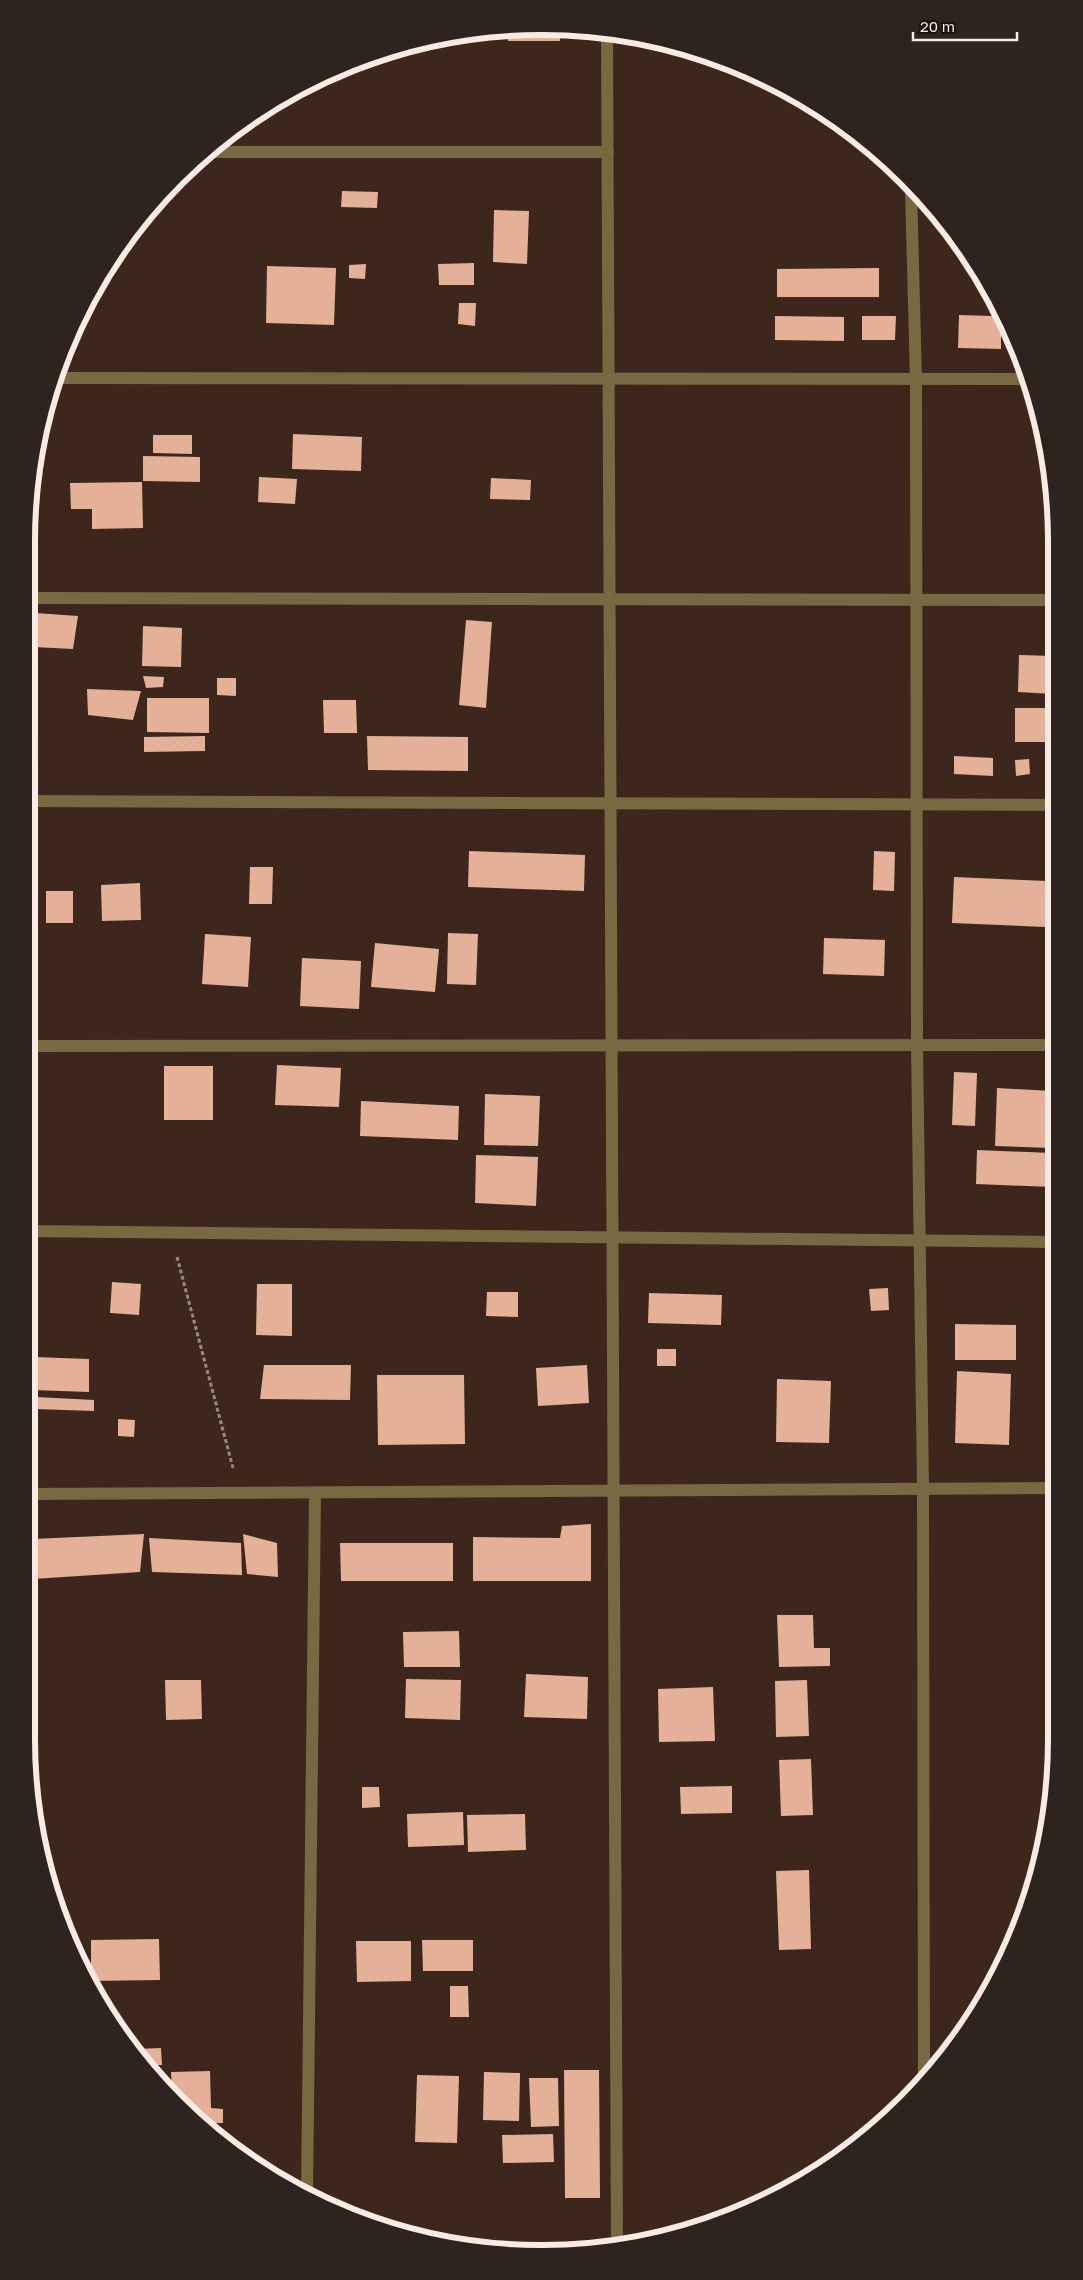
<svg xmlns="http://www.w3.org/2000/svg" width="1083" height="2280" font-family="'Golos Text',sans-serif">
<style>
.building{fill:#e4b097}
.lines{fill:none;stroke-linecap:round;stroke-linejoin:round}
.path{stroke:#9b887f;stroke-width:3;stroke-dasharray:4 2.5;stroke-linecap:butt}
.minor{stroke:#796943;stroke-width:12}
.rim{fill:none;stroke:#f9eae3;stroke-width:6}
</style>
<rect width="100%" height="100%" fill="#3d261b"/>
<g class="building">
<polygon points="542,26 559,28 560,41 508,41 508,30"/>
<polygon points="342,191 378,192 377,208 341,207"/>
<polygon points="494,210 529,211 527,264 493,262"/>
<polygon points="474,263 474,285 439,285 438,264"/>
<polygon points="366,264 365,279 349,278 349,265"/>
<polygon points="267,266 336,268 334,325 266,323"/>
<polygon points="879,268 879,297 777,297 777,269"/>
<polygon points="459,303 476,303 475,326 458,324"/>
<polygon points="994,303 1007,326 1001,326 1001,349 958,348 959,315 993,316"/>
<polygon points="775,316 844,317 844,341 775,340"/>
<polygon points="862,316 896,316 895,340 862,340"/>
<polygon points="293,434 362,437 361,471 292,469"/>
<polygon points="153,435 192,435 192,454 153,453"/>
<polygon points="143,456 200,457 200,482 143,481"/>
<polygon points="259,477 297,479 295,504 258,502"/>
<polygon points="491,478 531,480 530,500 490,499"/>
<polygon points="142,482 143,528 92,529 92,509 71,509 70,483"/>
<polygon points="35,613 78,616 73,649 33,647"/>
<polygon points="466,620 492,622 486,708 459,705"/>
<polygon points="143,626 182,628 181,667 142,666"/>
<polygon points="1019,655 1053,656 1053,694 1018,692"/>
<polygon points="143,676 164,677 163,687 146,688"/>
<polygon points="217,678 236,678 236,696 217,695"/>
<polygon points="87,689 141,691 133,720 88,715"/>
<polygon points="147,698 209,698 209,733 147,732"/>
<polygon points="323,700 356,700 357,733 324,733"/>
<rect x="1015" y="708" width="38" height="34"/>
<polygon points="205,736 205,751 144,752 144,737"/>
<polygon points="367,736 468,737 468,771 368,770"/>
<polygon points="954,756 993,758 993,776 954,774"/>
<polygon points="1029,759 1030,774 1016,776 1015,760"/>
<polygon points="469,851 585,855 584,891 468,887"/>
<polygon points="874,851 895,852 894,891 873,890"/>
<polygon points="250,867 273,867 272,904 249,904"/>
<polygon points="954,877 1048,881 1046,927 952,923"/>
<polygon points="140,883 141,920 102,921 101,885"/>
<rect x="46" y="891" width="27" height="32"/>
<polygon points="448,933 478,934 476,985 447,984"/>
<polygon points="205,934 251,937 248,987 202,984"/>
<polygon points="824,938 885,940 884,976 823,974"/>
<polygon points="375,943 439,949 435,992 371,987"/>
<polygon points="302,958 361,961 359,1009 300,1006"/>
<polygon points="277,1065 341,1068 339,1107 275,1105"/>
<rect x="164" y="1066" width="49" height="54"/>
<polygon points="954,1072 977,1073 975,1126 952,1125"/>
<polygon points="997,1088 1053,1091 1051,1148 995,1146"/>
<polygon points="485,1094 540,1096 538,1146 484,1145"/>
<polygon points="361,1101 459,1106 458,1140 360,1136"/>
<polygon points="977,1150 1052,1153 1051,1187 976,1184"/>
<polygon points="476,1155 538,1157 536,1206 475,1203"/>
<polygon points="112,1282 141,1284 139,1315 110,1313"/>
<polygon points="257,1284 292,1284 292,1336 256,1335"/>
<polygon points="888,1288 889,1310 871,1311 869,1289"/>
<polygon points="487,1292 518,1292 518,1317 486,1316"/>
<polygon points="649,1293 722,1295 721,1325 648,1323"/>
<polygon points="955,1324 1016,1325 1016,1360 955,1360"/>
<rect x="657" y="1349" width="19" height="17"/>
<polygon points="34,1357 89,1359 89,1392 33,1390"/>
<polygon points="264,1365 351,1365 350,1400 260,1399"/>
<polygon points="587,1365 589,1403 538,1406 536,1368"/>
<polygon points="957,1371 1011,1374 1009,1445 955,1443"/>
<polygon points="377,1375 464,1375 465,1444 378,1445"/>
<polygon points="777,1379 831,1381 829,1443 776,1442"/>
<polygon points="36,1397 94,1400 94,1411 35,1409"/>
<polygon points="118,1419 135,1420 134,1437 118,1436"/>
<polygon points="591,1524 591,1581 473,1581 473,1537 560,1538 562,1526"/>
<polygon points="144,1534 140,1572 33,1579 33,1539"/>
<polygon points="243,1534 277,1543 278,1577 247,1574"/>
<polygon points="149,1538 241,1543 242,1575 152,1572"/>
<polygon points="340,1543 453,1543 453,1581 341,1581"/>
<polygon points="777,1615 813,1615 814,1648 830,1648 830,1666 779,1667"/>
<polygon points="459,1631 460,1667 404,1667 403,1632"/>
<polygon points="526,1674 588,1677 587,1719 524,1717"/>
<polygon points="406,1679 461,1680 460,1720 405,1718"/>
<polygon points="165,1680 201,1680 202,1719 166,1720"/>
<polygon points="807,1680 809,1736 776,1737 775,1681"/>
<polygon points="713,1687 715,1741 659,1742 658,1689"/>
<polygon points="811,1759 813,1815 781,1816 779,1760"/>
<polygon points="732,1786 732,1813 681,1814 680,1787"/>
<polygon points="362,1787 379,1787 380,1807 362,1808"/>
<polygon points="463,1812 464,1845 408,1847 407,1814"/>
<polygon points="525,1814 526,1850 468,1852 467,1815"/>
<polygon points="809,1870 811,1949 779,1950 776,1871"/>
<polygon points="159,1939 160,1980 91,1981 91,1940"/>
<polygon points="422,1940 473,1940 473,1971 423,1971"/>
<polygon points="356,1941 411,1941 411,1981 357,1982"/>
<polygon points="450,1986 468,1986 469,2017 450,2017"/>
<polygon points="161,2048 162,2065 145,2065 137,2057 137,2049"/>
<polygon points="564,2070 599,2070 600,2198 565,2198"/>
<polygon points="210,2071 211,2108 223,2109 223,2123 199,2123 172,2094 171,2072"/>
<polygon points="484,2072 520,2073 519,2121 483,2120"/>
<polygon points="417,2075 459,2076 457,2143 415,2142"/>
<polygon points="529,2078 558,2078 559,2126 531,2127"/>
<polygon points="553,2134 554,2162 503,2163 502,2135"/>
</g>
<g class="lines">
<polyline class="path" points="177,1257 233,1468"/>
<g class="minor">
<polyline points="607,33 617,2248"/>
<polyline points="207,152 608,152"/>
<polyline points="911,189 916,379 917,1045 923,1488 924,2083"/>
<polyline points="55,378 1027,379"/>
<polyline points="26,598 1053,600"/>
<polyline points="26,801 1053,805"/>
<polyline points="26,1046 1054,1045"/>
<polyline points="26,1231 1055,1242"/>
<polyline points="26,1494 1056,1488"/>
<polyline points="307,2195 315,1493"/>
</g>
</g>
<path d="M0 0H1083V2280H0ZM541 35H542A506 506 0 0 1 1048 541V1739A506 506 0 0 1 542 2245H541A506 506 0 0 1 35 1739V541A506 506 0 0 1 541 35Z" fill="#2e231e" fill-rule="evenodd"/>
<path class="rim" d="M541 35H542A506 506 0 0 1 1048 541V1739A506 506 0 0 1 542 2245H541A506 506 0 0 1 35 1739V541A506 506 0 0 1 541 35Z"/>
<path d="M913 32v8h104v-8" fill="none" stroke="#f9eae3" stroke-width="2.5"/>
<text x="920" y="32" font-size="15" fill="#f9eae3" stroke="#1c120d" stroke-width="4" paint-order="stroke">20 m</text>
</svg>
